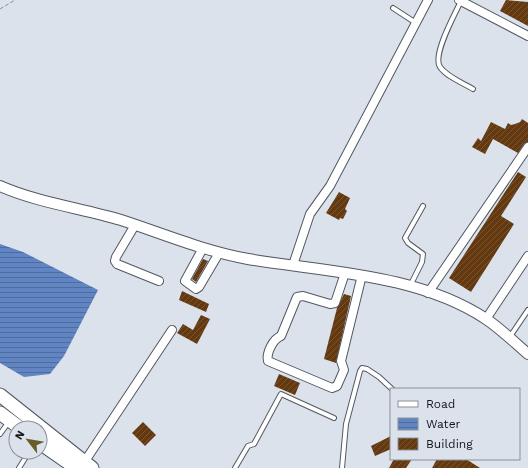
<svg xmlns="http://www.w3.org/2000/svg" width="528" height="468" font-family="'Work Sans',sans-serif">
<style>
.water{fill:url(#water-rules)}
.building{fill:url(#building-hatch)}
.lines{fill:none;stroke-linecap:round;stroke-linejoin:round}
.service-casing{stroke:#535860;stroke-width:6}
.minor-casing{stroke:#535860;stroke-width:10}
.tertiary-casing{stroke:#535860;stroke-width:12}
.primary-casing{stroke:#535860;stroke-width:15}
.path{stroke:#8d9299;stroke-width:1;stroke-dasharray:4 2;stroke-linecap:butt}
.service{stroke:#fff;stroke-width:4}
.minor{stroke:#fff;stroke-width:8}
.tertiary{stroke:#fff;stroke-width:10}
.primary{stroke:#fff;stroke-width:13}
</style>
<defs>
<pattern id="water-rules" width="6" height="5" patternUnits="userSpaceOnUse"><rect width="6" height="5" fill="#6085c2"/><path d="M0 2.5h6" fill="none" stroke="#4e6c9d"/></pattern>
<pattern id="building-hatch" width="6" height="6" patternUnits="userSpaceOnUse"><rect width="6" height="6" fill="#653910"/><path d="M-1 1l2-2M0 6l6-6M5 7l2-2" fill="none" stroke="#765332"/></pattern>
</defs>
<rect width="100%" height="100%" fill="#dbe2eb"/>
<polygon class="water" points="0,244 23,252 98,290 64,356 50,374 24,377 0,363"/>
<g class="building">
<polygon points="506,0 528,2 528,26 500,11"/>
<polygon points="522,119 528,123 528,142 524,144 518,153 493,139 485,154 472,147 478,138 481,141 491,122 505,129 508,123 511,125 515,124 520,122"/>
<polygon points="518,172 526,177 501,216 514,224 471,292 449,278"/>
<polygon points="339,192 350,198 345,209 347,211 343,219 340,218 339,220 326,213"/>
<polygon points="203,259 208,261 196,282 192,279"/>
<polygon points="182,291 209,304 206,312 179,300"/>
<polygon points="344,294 351,296 336,363 324,359 337,308"/>
<polygon points="201,315 210,319 197,344 177,333 183,324 193,330"/>
<polygon points="279,374 300,383 295,395 274,386"/>
<polygon points="143,422 156,435 145,446 132,433"/>
<polygon points="391,436 391,449 375,456 371,446"/>
<polygon points="394,459 412,459 406,468 389,468"/>
<polygon points="437,459 466,459 480,468 432,468"/>
</g>
<g class="lines">
<g class="service-casing">
<g id="service">
<path d="M 461,1 C 455,14 432,55 440,67 C 447,77 463,83 473,89"/>
<polyline points="393,8 416,23"/>
<polyline points="410,286 422,262 423,254 408,243 405,238 423,206"/>
<polyline points="509,338 528,310"/>
<polyline points="0,434 8,423"/>
<polyline points="19,468 29,452"/>
<polyline points="235,468 248,446 254,444 281,394 334,418"/>
<polyline points="342,468 346,424 360,371 362,368 367,369 379,377 392,389"/>
</g>
</g>
<g class="minor-casing">
<g id="minor">
<polyline points="459,0 528,36"/>
<polyline points="135,225 116,257 115,261 117,264 159,281"/>
<polyline points="203,248 185,281 196,289 199,287 219,253"/>
<polyline points="293,265 310,214 330,186 428,0"/>
<path d="M 345,273 L 335,303 L 330,304 L 303,296 L 297,297 L 281,336 C 273,339 266,353 268,361 L 332,388 L 337,386 L 344,370 L 341,361 L 362,275"/>
<polyline points="428,293 528,147"/>
<polyline points="486,319 528,256"/>
<polyline points="85,461 172,330"/>
</g>
</g>
<g class="tertiary-casing">
<path id="tertiary" d="M 0,186 C 39,203 81,208 121,220 C 164,234 204,251 248,259 C 326,272 418,274 486,319 C 501,329 514,342 528,354"/>
</g>
<g class="primary-casing">
<g id="primary">
<polyline points="0,395 92,468"/>
<polyline points="0,413 20,428"/>
<polyline points="40,443 76,468"/>
</g>
</g>
<polyline class="path" points="0,9 15,0"/>
<use href="#service" class="service"/>
<use href="#minor" class="minor"/>
<use href="#tertiary" class="tertiary"/>
<use href="#primary" class="primary"/>
</g>
<rect x="390" y="388" width="130" height="72" fill="#dbe2eb" stroke="#8b9097"/>
<rect x="398" y="401" width="20" height="6" fill="#ffffff" stroke="#8b9097"/>
<text x="426" y="408" font-size="12" fill="#131619">Road</text>
<rect x="398" y="418" width="20" height="12" fill="url(#water-rules)" stroke="#8b9097"/>
<text x="426" y="428" font-size="12" fill="#131619">Water</text>
<rect x="398" y="438" width="20" height="12" fill="url(#building-hatch)" stroke="#8b9097"/>
<text x="426" y="448" font-size="12" fill="#131619">Building</text>
<g transform="translate(28 440) rotate(301)"><circle r="19" fill="#dbe2eb" stroke="#8b9097"/>
<path d="M0-3L7 15L0 10L-7 15Z" fill="#685d2a"/>
<text y="-6" font-size="11" font-weight="bold" text-anchor="middle" fill="#131619">N</text>
</g>
</svg>
